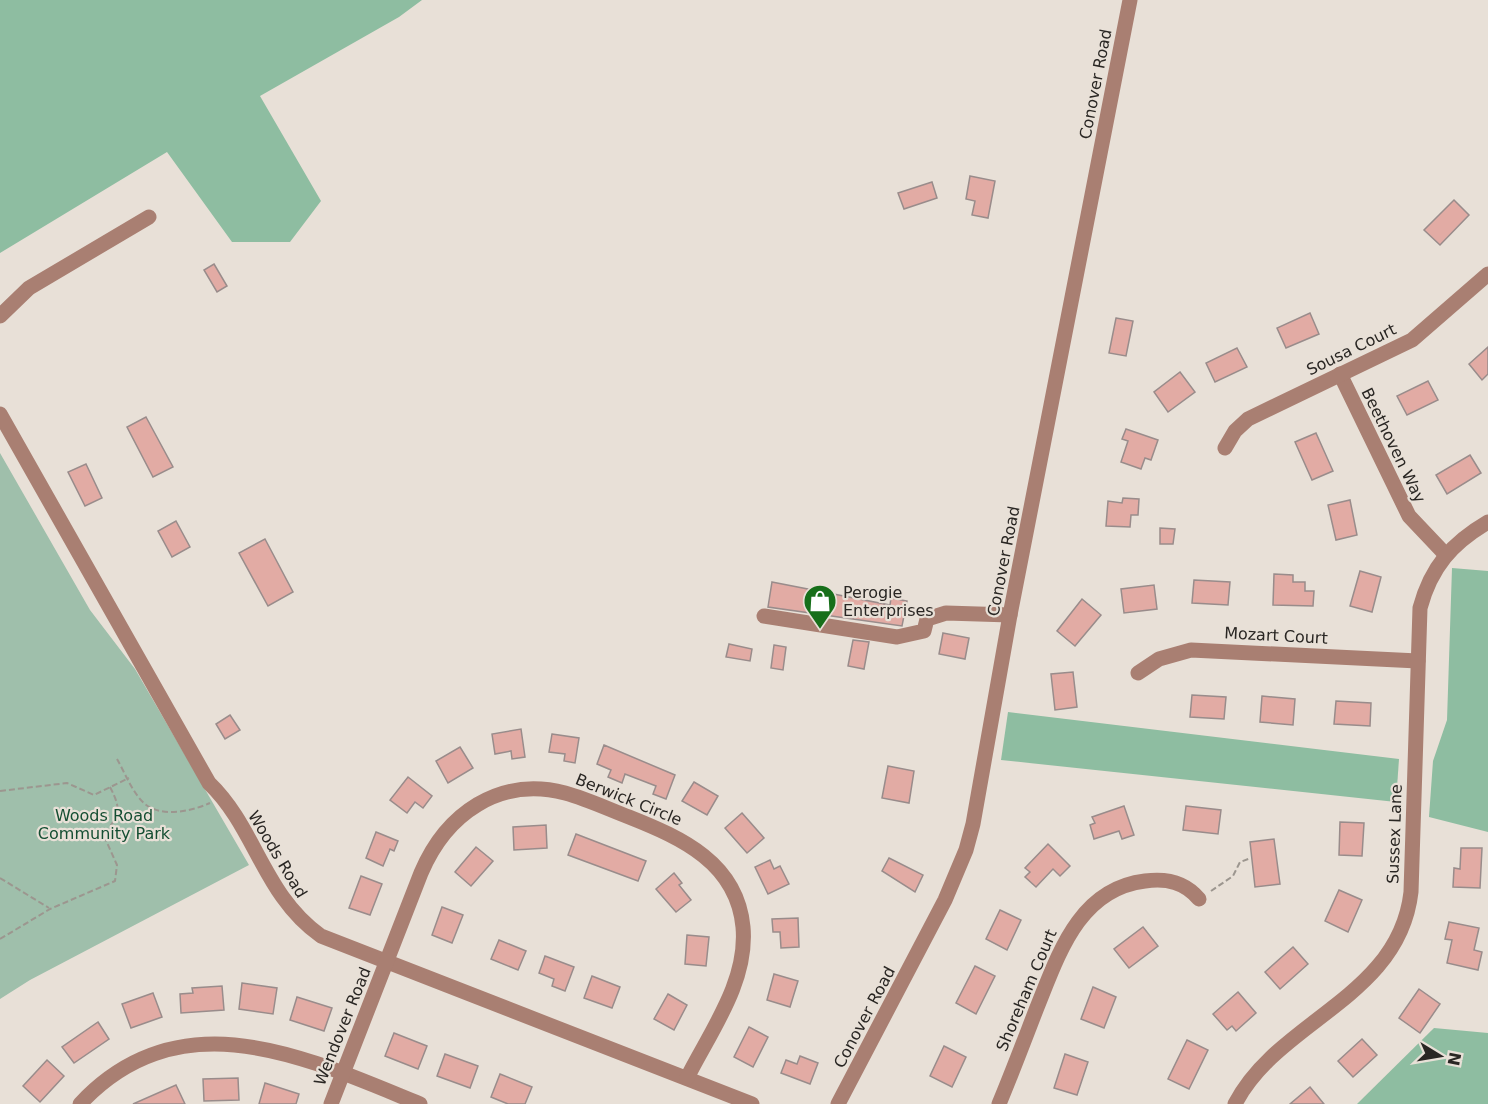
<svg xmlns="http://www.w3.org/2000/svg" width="1488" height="1104" font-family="'DejaVu Sans',sans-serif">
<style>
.green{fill:#9fbfab}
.forest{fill:#8ebda1}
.building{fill:#e2aba4;stroke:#998c8b;stroke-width:1.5}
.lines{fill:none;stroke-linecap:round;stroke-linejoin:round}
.path{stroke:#9c968f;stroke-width:2;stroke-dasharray:6 3;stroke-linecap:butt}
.minor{stroke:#a97f72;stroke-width:15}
.labels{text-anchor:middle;stroke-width:4.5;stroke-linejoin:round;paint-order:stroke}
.street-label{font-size:16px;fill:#292623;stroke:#e8e0d7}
.poi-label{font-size:16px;fill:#292623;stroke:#e8e0d7;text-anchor:start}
.park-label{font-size:16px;fill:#144e32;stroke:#e8e0d7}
</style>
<rect width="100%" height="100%" fill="#e8e0d7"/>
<polygon class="green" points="0,453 90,610 135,669 249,865 30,980 0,999"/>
<g class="forest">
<polygon points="0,0 422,0 399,17 260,96 321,201 290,242 232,242 167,152 0,253"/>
<polygon points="1452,568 1488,571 1488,832 1429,817 1433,761 1447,720"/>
<polygon points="1008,712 1399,759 1396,802 1001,760"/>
<polygon points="1434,1028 1488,1033 1488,1104 1357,1104"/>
</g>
<g class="building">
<polygon points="970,176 995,181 988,218 972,215 975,201 966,199"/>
<polygon points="932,182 937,198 904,209 898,193"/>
<polygon points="1454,200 1469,215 1440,245 1424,230"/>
<polygon points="214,264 227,286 217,292 204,270"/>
<polygon points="1310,313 1319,334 1286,348 1277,328"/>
<polygon points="1116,318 1133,321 1126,356 1109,353"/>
<polygon points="1488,347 1488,374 1482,380 1469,364"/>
<polygon points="1237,348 1247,367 1215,382 1206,363"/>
<polygon points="1180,372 1195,392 1168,412 1154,392"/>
<polygon points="1428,381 1438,400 1407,415 1397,396"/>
<polygon points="146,417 173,467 153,477 127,427"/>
<polygon points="1126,429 1158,440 1151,460 1145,458 1141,469 1121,462 1128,441 1122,439"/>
<polygon points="1316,433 1333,471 1312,480 1295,442"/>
<polygon points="1470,455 1481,473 1447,494 1436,475"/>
<polygon points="86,464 102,498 85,506 68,472"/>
<polygon points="1123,498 1139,499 1138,515 1131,515 1130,527 1106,526 1108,501 1122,503"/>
<polygon points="1350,500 1357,535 1336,540 1328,505"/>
<polygon points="176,521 190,547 172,557 158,531"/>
<polygon points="1160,528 1175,529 1173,544 1160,544"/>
<polygon points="265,539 293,592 268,606 239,553"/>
<polygon points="1360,571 1381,577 1372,612 1350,606"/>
<polygon points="1274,574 1293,575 1293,582 1305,582 1305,591 1314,591 1313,606 1273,605"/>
<polygon points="1194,580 1230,582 1228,605 1192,603"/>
<polygon points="772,582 890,605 891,598 907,601 902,626 768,607"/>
<polygon points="1154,585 1157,609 1124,613 1121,589"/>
<polygon points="1082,599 1101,615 1075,646 1057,631"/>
<polygon points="943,633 969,638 965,659 939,654"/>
<polygon points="853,640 869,642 864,669 848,666"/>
<polygon points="729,644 752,649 750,661 726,657"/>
<polygon points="774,645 786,647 783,670 771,668"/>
<polygon points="1073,672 1077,707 1055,710 1051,674"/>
<polygon points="1192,695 1226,697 1224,719 1190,717"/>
<polygon points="1262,696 1295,699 1293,725 1260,722"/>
<polygon points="1336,701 1371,703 1370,726 1334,724"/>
<polygon points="230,715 240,730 225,739 216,724"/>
<polygon points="521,729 525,757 512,759 511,751 495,754 492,734"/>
<polygon points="552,734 579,738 575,763 564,761 565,754 549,752"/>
<polygon points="604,745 675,775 666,799 653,794 656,786 625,774 622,783 608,777 611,770 597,764"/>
<polygon points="460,747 473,768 448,783 436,761"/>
<polygon points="888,766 914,771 909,803 882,798"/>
<polygon points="408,777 432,796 423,808 415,802 407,813 390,800"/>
<polygon points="694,782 718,796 707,815 682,801"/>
<polygon points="1124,806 1134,835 1122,839 1119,831 1094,839 1090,825 1095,823 1092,817"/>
<polygon points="1186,806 1221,810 1218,834 1183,830"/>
<polygon points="742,813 764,838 747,853 725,828"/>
<polygon points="1340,822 1364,823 1362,856 1339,855"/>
<polygon points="546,825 547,848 514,850 513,827"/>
<polygon points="376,832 398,841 394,851 390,849 383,866 366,858"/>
<polygon points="576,834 646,861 638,881 568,855"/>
<polygon points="1274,839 1280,884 1255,887 1250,842"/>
<polygon points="1048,844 1070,866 1060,876 1053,869 1036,887 1025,877 1030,872 1025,868"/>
<polygon points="476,847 493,861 471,886 455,872"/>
<polygon points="1461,848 1482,848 1480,888 1453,887 1454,868 1460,869"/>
<polygon points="889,858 923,875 915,892 882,871"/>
<polygon points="770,860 774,869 780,866 789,884 768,894 755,867"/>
<polygon points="674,873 682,883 679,885 691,900 676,912 656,889"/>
<polygon points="361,876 382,884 370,915 349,908"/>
<polygon points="1339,890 1362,900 1348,932 1325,921"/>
<polygon points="442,907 463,915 452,943 432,935"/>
<polygon points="1000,910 1021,920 1007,950 986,939"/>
<polygon points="798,918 799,947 781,948 780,932 773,932 772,919"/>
<polygon points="1449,922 1479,928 1474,950 1482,952 1478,970 1447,963 1452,940 1445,939"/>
<polygon points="1143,927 1158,946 1129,968 1114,949"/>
<polygon points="687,935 709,937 706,966 685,964"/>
<polygon points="499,940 526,951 518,970 491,959"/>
<polygon points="1293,947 1308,964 1280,989 1265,972"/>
<polygon points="545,956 574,967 565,991 552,986 554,979 539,973"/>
<polygon points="975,966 995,976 976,1014 956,1003"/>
<polygon points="774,974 798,981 790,1007 767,1000"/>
<polygon points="592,976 620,987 612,1008 584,998"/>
<polygon points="242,983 277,988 273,1014 239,1009"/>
<polygon points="222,986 224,1010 181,1013 180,994 193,993 192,988"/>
<polygon points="1093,987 1116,997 1104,1028 1081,1019"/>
<polygon points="1419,989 1440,1004 1420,1033 1399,1018"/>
<polygon points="1238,992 1256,1013 1236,1031 1232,1026 1227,1030 1213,1014"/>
<polygon points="153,993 162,1017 131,1028 122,1004"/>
<polygon points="668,994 687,1005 674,1030 654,1019"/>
<polygon points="297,997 332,1008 324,1031 290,1020"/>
<polygon points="98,1022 109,1039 74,1063 62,1047"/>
<polygon points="749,1027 768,1037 753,1067 734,1057"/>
<polygon points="394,1033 427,1046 418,1069 385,1056"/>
<polygon points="1362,1039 1377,1055 1353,1077 1338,1061"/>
<polygon points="1187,1040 1208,1050 1189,1089 1168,1079"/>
<polygon points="944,1046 966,1057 952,1087 930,1076"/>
<polygon points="445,1054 478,1066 470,1088 437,1076"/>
<polygon points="1065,1054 1088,1062 1077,1095 1054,1088"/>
<polygon points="800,1056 818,1063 810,1084 781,1073 786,1060 797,1064"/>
<polygon points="47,1060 64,1076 40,1102 23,1086"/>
<polygon points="500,1074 532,1087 525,1104 508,1104 491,1097"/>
<polygon points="238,1078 239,1100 204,1101 203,1079"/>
<polygon points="265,1083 299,1094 296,1104 259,1104"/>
<polygon points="176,1085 185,1104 133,1104"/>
<polygon points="1310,1087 1324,1104 1290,1104"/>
</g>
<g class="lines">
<g class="path">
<path d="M 117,759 C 125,773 133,794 145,804 C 162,818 192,811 210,803"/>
<polyline points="0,791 67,783 94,795 129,778"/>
<polyline points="0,878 49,908"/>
<polyline points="1211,891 1233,876 1240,862 1251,858"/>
<path d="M 0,939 L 50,909 L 115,881 L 117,865 L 104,836 C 118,814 123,812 110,787"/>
</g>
<g class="minor">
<polyline points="0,316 29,288 149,217"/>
<polyline points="1340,374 1409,516 1445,554"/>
<path d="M 0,414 L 209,783 C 256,828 263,895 321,936 L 752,1104"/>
<polyline points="1225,448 1235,431 1248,419 1412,340 1488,274"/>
<polyline points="764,616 897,637 924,631 927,619 946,613 1010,615"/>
<polyline points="1138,673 1159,659 1191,650 1418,661"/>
<path d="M 80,1104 C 181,996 307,1058 420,1104"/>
<path d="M 331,1104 L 421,873 C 446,814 499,776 565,793 C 587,799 608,809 629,817 C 682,838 737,863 743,927 C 748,982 710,1032 687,1078"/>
<polyline points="838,1104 945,900 966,850 973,824 1010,615 1130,0"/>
<path d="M 999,1104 C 1012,1073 1024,1041 1036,1010 C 1058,956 1078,889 1145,881 C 1167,878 1185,882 1199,899"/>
<path d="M 1235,1104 C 1278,1020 1399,998 1411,892 L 1420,608 C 1431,567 1452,543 1488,522"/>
</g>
</g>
<defs>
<g id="shop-pin" transform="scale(1.725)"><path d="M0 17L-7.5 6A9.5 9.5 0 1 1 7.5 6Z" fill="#176f1a" stroke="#e8e0d7"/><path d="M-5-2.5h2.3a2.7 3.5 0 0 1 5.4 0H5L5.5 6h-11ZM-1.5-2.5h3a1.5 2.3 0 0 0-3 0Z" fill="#fff"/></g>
</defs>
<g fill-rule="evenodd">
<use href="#shop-pin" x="820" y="601"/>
</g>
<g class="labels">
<g class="street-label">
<text transform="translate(1095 84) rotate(-79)" y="6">Conover Road</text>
<text transform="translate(1351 349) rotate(-26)" y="6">Sousa Court</text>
<text transform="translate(1394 445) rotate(64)" y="6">Beethoven Way</text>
<text transform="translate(1003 561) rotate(-79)" y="6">Conover Road</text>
<text transform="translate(1276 635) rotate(3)" y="6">Mozart Court</text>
<text transform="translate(629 799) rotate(22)" y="6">Berwick Circle</text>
<text transform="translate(1394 834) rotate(-88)" y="6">Sussex Lane</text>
<text transform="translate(278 854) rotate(59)" y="6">Woods Road</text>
<text transform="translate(1026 990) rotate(-67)" y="6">Shoreham Court</text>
<text transform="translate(864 1017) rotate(-62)" y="6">Conover Road</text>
<text transform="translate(342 1026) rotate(-68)" y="6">Wendover Road</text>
</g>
<g class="poi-label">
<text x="843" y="598">Perogie<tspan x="843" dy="18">Enterprises</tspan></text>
</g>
<g class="park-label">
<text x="104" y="821">Woods Road<tspan x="104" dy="18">Community Park</tspan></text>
</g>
</g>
<g transform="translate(1440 1056) rotate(101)" stroke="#e8e0d7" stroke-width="4.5" paint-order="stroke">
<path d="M0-4.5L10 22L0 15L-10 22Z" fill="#292623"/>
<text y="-9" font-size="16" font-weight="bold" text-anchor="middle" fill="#292623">N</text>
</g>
</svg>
